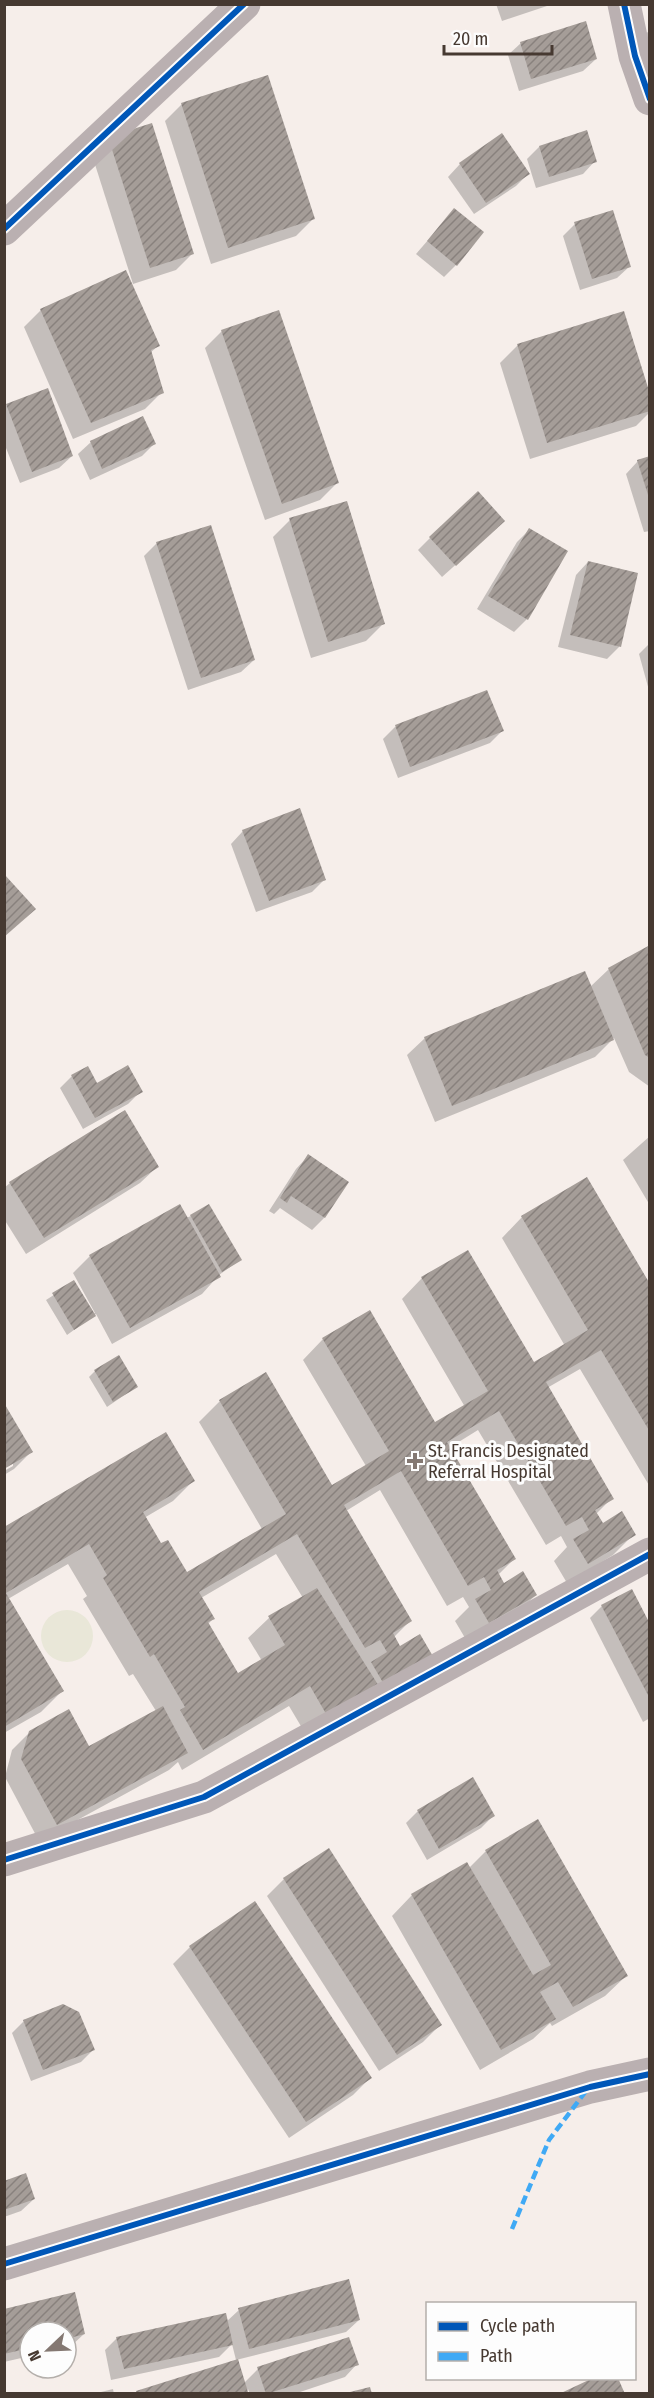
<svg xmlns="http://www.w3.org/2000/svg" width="654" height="2398" font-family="'Fira Sans Condensed',sans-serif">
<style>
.green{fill:#e9e7d8}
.shadow{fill:#0003;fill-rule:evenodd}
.building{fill:url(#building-hatch)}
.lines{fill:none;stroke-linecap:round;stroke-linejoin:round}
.minor{stroke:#bab0b1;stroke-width:33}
.quiet{stroke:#3fa9f5;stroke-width:4.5;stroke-dasharray:9 4.5;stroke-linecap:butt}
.cycleway-casing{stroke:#fdfdfd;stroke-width:10}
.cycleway{stroke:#0057b8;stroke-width:6}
.poi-dot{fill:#847872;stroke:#fdfdfd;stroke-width:2}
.labels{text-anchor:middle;stroke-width:6;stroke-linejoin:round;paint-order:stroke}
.poi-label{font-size:18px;fill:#463931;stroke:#fdfdfd;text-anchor:start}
</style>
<defs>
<pattern id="building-hatch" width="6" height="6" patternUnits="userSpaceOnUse" patternTransform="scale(1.5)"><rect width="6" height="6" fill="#a59d98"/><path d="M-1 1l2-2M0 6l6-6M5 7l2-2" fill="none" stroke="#88817d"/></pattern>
</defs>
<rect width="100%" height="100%" fill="#f6eeea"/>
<circle class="green" cx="67" cy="1636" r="26"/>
<g class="shadow">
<polygon points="496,4 553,4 502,21"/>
<polygon points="650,30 650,68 638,41"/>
<polygon points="521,43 596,59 583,71 519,91 508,55"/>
<polygon points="182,104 313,219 296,236 211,264 165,121"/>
<polygon points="109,138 193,253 176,270 133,284 92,155"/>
<polygon points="539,147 595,161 583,174 536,188 527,159"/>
<polygon points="460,164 528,174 516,186 474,214 448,177"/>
<polygon points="454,210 456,265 444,277 416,254"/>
<polygon points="575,224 630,266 617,278 580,290 563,236"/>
<polygon points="41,310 158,346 150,353 162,392 145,409 73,439 24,327"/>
<polygon points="623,312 650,399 650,412 636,426 530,459 500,363 517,346"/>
<polygon points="222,331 337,483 320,500 265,520 205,348"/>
<polygon points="7,405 72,456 59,468 20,483 4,443 4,408"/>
<polygon points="91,442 154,444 142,456 90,480 78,454"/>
<polygon points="650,458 650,531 644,532 626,474 638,461"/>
<polygon points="290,520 383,624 366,641 311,658 273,537"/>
<polygon points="529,530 566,552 527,619 514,632 477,609 517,542"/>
<polygon points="491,533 442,577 418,550 430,538"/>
<polygon points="157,543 254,660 241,672 188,690 144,556"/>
<polygon points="588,562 637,574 619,647 607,659 558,647 576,575"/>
<polygon points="650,643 650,694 639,654"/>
<polygon points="486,692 502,731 490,743 398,778 383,739 395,727"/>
<polygon points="243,831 325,879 312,892 256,912 231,844"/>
<polygon points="650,947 650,1087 629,1072 614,1038 595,1057 435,1122 407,1055 425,1038 590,987 609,969"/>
<polygon points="72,1076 97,1085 141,1091 128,1104 83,1129 60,1088"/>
<polygon points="650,1136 650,1201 648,1202 623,1160"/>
<polygon points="308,1156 347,1182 324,1218 312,1230 280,1208 274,1214 269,1211 296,1169"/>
<polygon points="158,1166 140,1183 26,1254 4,1219 4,1188 10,1183"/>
<polygon points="191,1216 240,1260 219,1275 202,1294 112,1344 96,1314 67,1335 46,1300 74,1282 93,1314 95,1313 73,1273 90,1256"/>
<path d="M 522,1217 L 650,1287 L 650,1487 L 580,1369 L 547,1388 L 612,1498 L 596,1514 L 602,1525 L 634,1534 L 613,1555 L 567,1583 L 554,1561 L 567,1547 L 561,1536 L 546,1545 L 478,1430 L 449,1448 L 514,1559 L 498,1575 L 504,1585 L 536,1595 L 515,1615 L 468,1643 L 455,1621 L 469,1607 L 463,1597 L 447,1606 L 380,1490 L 346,1511 L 410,1621 L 394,1637 L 400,1648 L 432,1658 L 308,1738 L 289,1706 L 182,1770 L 178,1762 L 169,1770 L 39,1841 L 5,1777 L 12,1750 L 30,1732 L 89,1748 L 156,1711 L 133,1674 L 129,1676 L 83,1599 L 87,1596 L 68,1564 L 8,1599 L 62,1691 L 41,1712 L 4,1733 L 4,1528 L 193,1481 L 173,1501 L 144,1518 L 161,1545 L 186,1574 L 262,1529 L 199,1422 L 220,1401 L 331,1487 L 366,1466 L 303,1360 L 323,1339 L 435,1424 L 465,1407 L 402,1299 L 422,1278 L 533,1364 L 565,1346 L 502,1238 ZM 276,1554 L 303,1598 L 269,1618 L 248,1638 L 262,1661 L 237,1675 L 208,1624 L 213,1619 L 201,1598 Z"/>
<polygon points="95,1371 136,1387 107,1407 89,1377"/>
<polygon points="31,1452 14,1469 4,1475 4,1471 13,1466 13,1462"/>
<polygon points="602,1606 650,1628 650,1718 643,1722 590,1618"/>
<polygon points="418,1811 493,1816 481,1828 427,1860 406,1823"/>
<polygon points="537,1821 626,1976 605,1996 552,2026 550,2023 533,2039 480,2070 392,1916 412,1895 469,1868 486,1851"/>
<polygon points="284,1879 440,2025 423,2042 379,2071 267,1896"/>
<polygon points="255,1903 370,2078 353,2095 289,2138 173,1964 190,1947"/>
<polygon points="24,2021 93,2050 81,2062 31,2081 12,2033"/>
<polygon points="4,2182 34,2199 21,2211 4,2217"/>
<polygon points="239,2310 359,2320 346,2332 236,2360 232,2344 219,2357 111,2380 105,2350 117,2338 226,2322"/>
<polygon points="4,2311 84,2334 71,2346 66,2347 66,2332 30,2332 30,2356 4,2362"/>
<polygon points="357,2364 345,2377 294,2394 250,2394 248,2389 244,2394 135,2394 244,2383 258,2369"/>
<polygon points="113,2389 114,2394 93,2394"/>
</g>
<g class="building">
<polygon points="586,21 597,59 531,79 520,42"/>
<polygon points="268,75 315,219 228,248 181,103"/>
<polygon points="152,123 194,254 150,268 108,137"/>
<polygon points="587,130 597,162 549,177 539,146"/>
<polygon points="502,133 530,174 486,203 459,163"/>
<polygon points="454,208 484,232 457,266 427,241"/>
<polygon points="613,210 631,267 592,279 574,222"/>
<polygon points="126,270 160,346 151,350 164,393 91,423 40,309"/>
<polygon points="279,310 339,483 282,504 221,330"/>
<polygon points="624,311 650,394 650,411 547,443 517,344"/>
<polygon points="48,388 73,456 32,472 6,404"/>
<polygon points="143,416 156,444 102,469 90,441"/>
<polygon points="650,456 650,498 649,498 637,460"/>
<polygon points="478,491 505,521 456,566 429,537"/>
<polygon points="347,501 385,624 328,642 289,518"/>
<polygon points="211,525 255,660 201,678 156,542"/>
<polygon points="529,528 568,551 528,620 488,596"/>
<polygon points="588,561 638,573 621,647 570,635"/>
<polygon points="487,690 504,731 410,767 395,725"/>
<polygon points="300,808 326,880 269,901 242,830"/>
<polygon points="4,874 36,909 4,937"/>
<polygon points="650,945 650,1058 645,1055 608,968"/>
<polygon points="585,971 614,1040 452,1106 424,1037"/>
<polygon points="128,1065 143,1092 95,1118 71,1075 88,1066 97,1083"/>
<polygon points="125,1110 159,1167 44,1238 9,1182"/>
<polygon points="308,1154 349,1182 325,1218 291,1196 287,1203 280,1198"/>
<polygon points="587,1177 650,1284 650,1432 601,1350 546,1382 614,1499 595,1510 603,1523 622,1511 636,1535 588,1564 573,1539 589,1530 582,1517 566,1526 499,1411 447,1442 516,1559 497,1570 504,1583 523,1571 537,1595 489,1623 475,1599 491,1590 484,1577 468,1586 401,1471 344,1505 412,1621 393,1633 400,1646 420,1634 434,1658 385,1686 371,1662 387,1652 380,1640 365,1648 297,1534 199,1592 215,1619 208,1622 238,1673 285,1645 268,1616 317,1588 382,1691 329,1719 310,1686 203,1750 180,1710 185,1707 154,1654 150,1657 103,1578 107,1575 89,1544 6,1593 64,1691 4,1727 4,1527 166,1432 195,1481 143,1512 161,1543 168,1540 187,1572 286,1514 219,1400 266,1372 332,1485 389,1451 322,1338 370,1310 435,1422 488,1391 421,1277 468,1250 534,1362 588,1330 521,1216"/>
<polygon points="180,1204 221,1277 130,1328 89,1255"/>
<polygon points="209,1204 242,1260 222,1272 190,1215"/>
<polygon points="74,1280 96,1316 74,1330 52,1293"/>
<polygon points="119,1355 138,1387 113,1402 94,1370"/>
<polygon points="4,1403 33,1452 4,1469"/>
<polygon points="632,1589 650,1624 650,1699 601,1605"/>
<polygon points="163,1706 188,1753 57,1825 21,1759 29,1731 69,1709 89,1746"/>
<polygon points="473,1777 495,1816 439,1849 417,1810"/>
<polygon points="538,1819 628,1976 573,2007 558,1982 540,1992 556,2019 501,2050 411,1894 467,1862 533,1975 551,1965 485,1850"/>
<polygon points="329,1848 442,2025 397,2055 283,1878"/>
<polygon points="255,1901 372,2078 306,2122 189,1946"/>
<polygon points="63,2004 79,2012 95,2050 43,2070 23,2020"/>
<polygon points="26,2173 35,2199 4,2210 4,2181"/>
<polygon points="349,2279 360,2320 249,2349 238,2308"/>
<polygon points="75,2292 85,2334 66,2339 66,2332 30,2332 30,2348 4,2354 4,2309"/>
<polygon points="226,2313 233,2345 124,2369 116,2337"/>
<polygon points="349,2337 359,2365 266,2394 257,2367"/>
<polygon points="238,2359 248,2392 137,2394 136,2391"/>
<polygon points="593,2378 618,2378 625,2394 559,2394"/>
<polygon points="370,2387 372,2394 346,2394 346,2393"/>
</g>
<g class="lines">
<g class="minor">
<polyline points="624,4 635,56 650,99"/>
<polyline points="4,229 244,4"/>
<polyline points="4,1860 204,1797 650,1554"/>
<polyline points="4,2264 590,2087 650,2074"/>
</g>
<polyline class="quiet" points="512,2229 549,2140 589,2087"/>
<g class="cycleway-casing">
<g id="cycleway">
<polyline points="624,4 635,56 650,99"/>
<polyline points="4,229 244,4"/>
<polyline points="4,1860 204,1797 650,1554"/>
<polyline points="4,2264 590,2087 650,2074"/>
</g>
</g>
<use href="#cycleway" class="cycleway"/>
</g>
<path class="poi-dot" d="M412 1452h6v6h6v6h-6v6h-6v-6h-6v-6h6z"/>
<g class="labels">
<g class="poi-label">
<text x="428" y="1457">St. Francis Designated<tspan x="428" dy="21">Referral Hospital</tspan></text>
</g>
</g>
<rect width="654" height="2398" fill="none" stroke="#463931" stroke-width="12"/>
<rect x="426" y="2302" width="210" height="78" fill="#fdfdfd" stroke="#b4afab" stroke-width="1.5"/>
<rect x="438" y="2322" width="30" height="9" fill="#0057b8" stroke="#b4afab" stroke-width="1.5"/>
<text x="480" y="2332" font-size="18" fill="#463931">Cycle path</text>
<rect x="438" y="2352" width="30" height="9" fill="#3fa9f5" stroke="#b4afab" stroke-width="1.5"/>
<text x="480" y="2362" font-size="18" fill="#463931">Path</text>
<g transform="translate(48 2350) rotate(247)"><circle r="28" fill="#fdfdfd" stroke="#b4afab" stroke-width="1.5"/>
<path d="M0-4.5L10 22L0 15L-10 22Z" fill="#847872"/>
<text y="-9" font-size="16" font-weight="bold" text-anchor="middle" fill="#463931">N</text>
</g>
<path d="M444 45v9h108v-9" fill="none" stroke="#463931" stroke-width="3"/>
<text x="453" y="45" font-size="18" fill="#463931" stroke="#fdfdfd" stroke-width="4.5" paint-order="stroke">20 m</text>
</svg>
